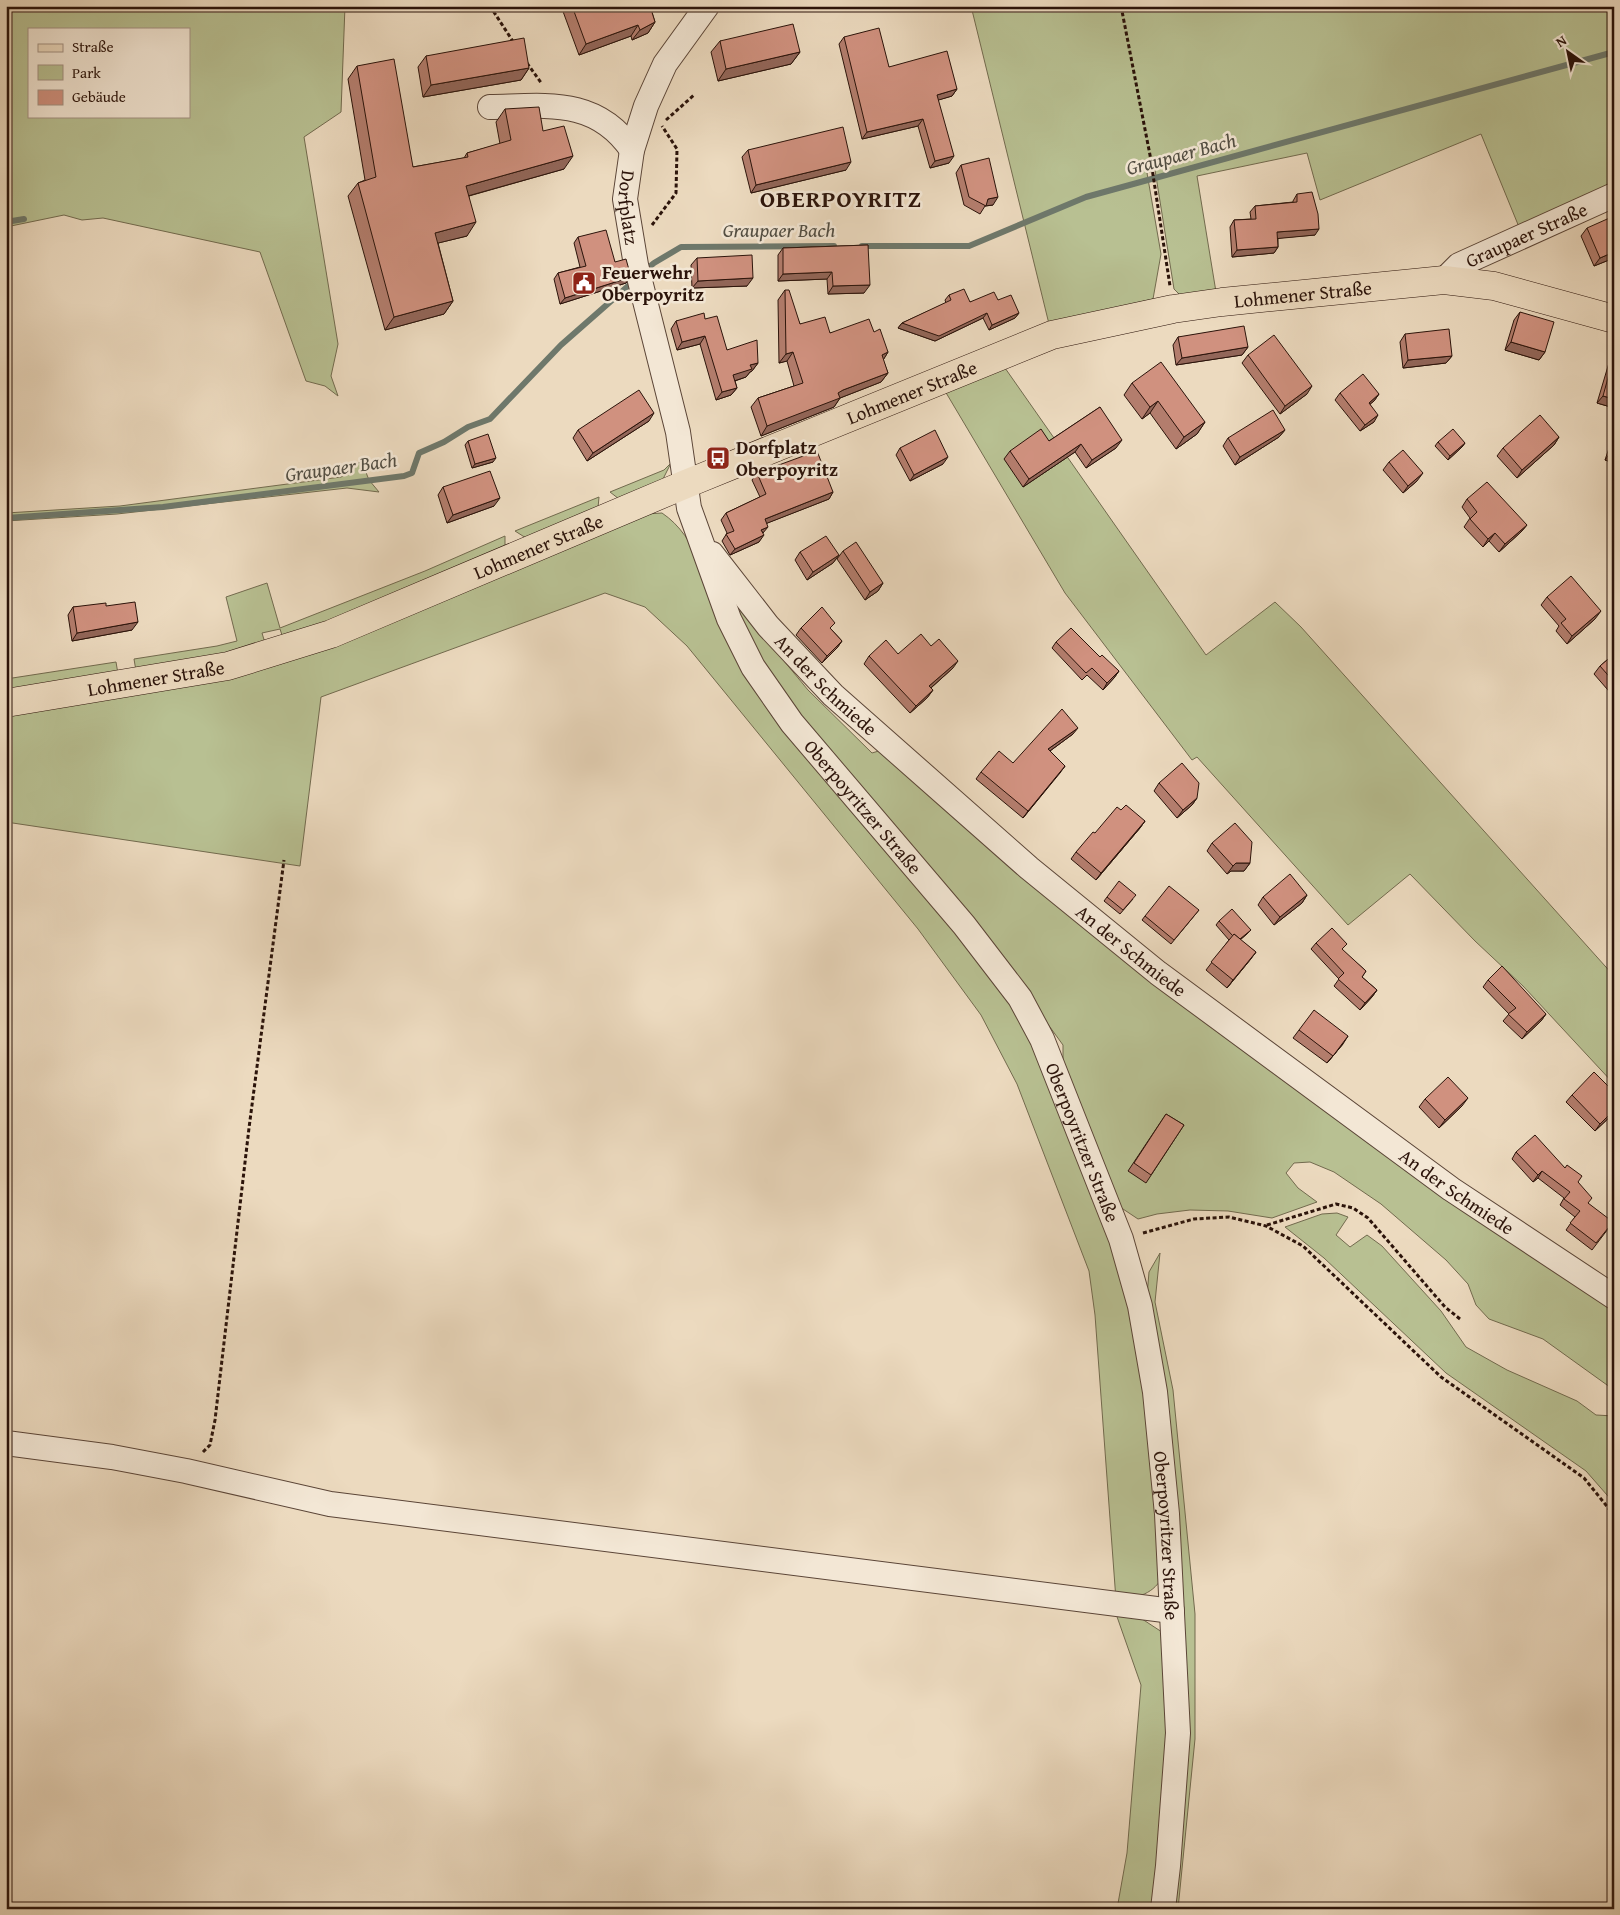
<svg xmlns="http://www.w3.org/2000/svg" width="1620" height="1915" font-family="'Gentium Book Plus',serif">
<style>
.green{fill:#b8c092;stroke:#726a4e;fill-rule:evenodd}
.lines{fill:none;stroke-linecap:round;stroke-linejoin:round}
.stream{stroke:#6e786b;stroke-width:6}
.minor-casing{stroke:#5b4537;stroke-width:26}
.major-casing{stroke:#2b130a;stroke-width:29}
.path{stroke:#2b130a;stroke-width:3;stroke-dasharray:4 2.5;stroke-linecap:butt}
.minor{stroke:#f3e7d5;stroke-width:24}
.major{stroke:#ecdabf;stroke-width:28}
.wall{fill:#b37d6d;stroke:#2b130a}
.shaded-wall{fill:#926659;stroke:#2b130a}
.building{fill:#d0917f;stroke:#2b130a}
.labels{text-anchor:middle;stroke-width:5;stroke-linejoin:round;paint-order:stroke}
.street-label{font-size:19px;fill:#2b130a;stroke:#f3e7d5}
.poi-label{font-size:19px;font-weight:bold;fill:#2b130a;stroke:#f3e7d5;text-anchor:start}
.water-label{font-size:20px;font-style:italic;fill:#524e43;stroke:#f3e7d5}
.district-label{font-size:24px;font-weight:bold;letter-spacing:1px;fill:#2b130a;stroke:#f3e7d5}
</style>
<rect width="100%" height="100%" fill="#ecdabf"/>
<filter id="stains"><feTurbulence type="fractalNoise" baseFrequency=".004" numOctaves="4"/><feColorMatrix values="0 0 0 0 .2 0 0 0 0 .09 0 0 0 0 .02 0 0 0 .5 -.17"/></filter>
<radialGradient id="worn" r=".72"><stop offset=".6" stop-color="#630" stop-opacity="0"/><stop offset="1" stop-color="#630" stop-opacity=".3"/></radialGradient>
<g class="green">
<path d="M 7,6 L 345,6 L 341,112 L 304,137 L 338,344 L 331,376 L 338,396 L 325,386 L 306,381 L 260,252 L 103,218 L 82,220 L 64,215 L 6,227 ZM 29,29 L 189,29 L 189,116 L 29,116 Z"/>
<polygon points="971,6 1614,6 1614,186 1519,227 1481,134 1320,200 1307,153 1197,176 1216,292 1181,296 1174,289 1155,170 1147,173 1161,254 1153,299 1049,324"/>
<polygon points="1005,368 1206,655 1275,602 1301,627 1614,976 1614,1084 1523,986 1475,941 1410,874 1348,925 1197,757 1192,760 1065,593 945,391"/>
<polygon points="361,460 369,480 379,492 347,488 117,514 6,521 6,513 120,506 341,477 352,471"/>
<polygon points="671,463 663,479 645,489 619,499 610,492 664,470"/>
<polygon points="599,497 598,508 526,538 515,531"/>
<path d="M 662,513 C 698,537 709,588 724,625 L 996,976 L 1036,1046 L 1094,1203 L 1099,1206 L 1115,1246 L 1147,1390 L 1162,1578 C 1151,1596 1135,1598 1116,1600 L 1095,1315 L 1089,1271 L 1017,1084 L 981,1015 L 918,929 L 687,646 L 645,607 L 605,593 L 321,697 L 300,866 L 6,822 L 6,715 L 126,695 L 646,514 Z"/>
<polygon points="505,536 505,548 411,589 283,638 280,629 262,633 265,643 216,656 136,671 134,659 217,646 237,641 226,597 267,583 280,628 425,571"/>
<polygon points="721,572 746,615 808,690 872,753 882,750 1614,1305 1614,1390 1543,1339 1489,1319 1476,1305 1468,1284 1446,1260 1381,1204 1334,1172 1310,1162 1294,1163 1286,1173 1298,1188 1317,1202 1272,1218 1228,1211 1190,1210 1157,1214 1138,1219 1117,1205 1063,1061 1063,1045 1023,990 796,718 760,661"/>
<polygon points="116,662 118,674 6,691 6,679"/>
<polygon points="1337,1213 1348,1217 1336,1235 1350,1247 1367,1235 1382,1246 1441,1311 1466,1347 1507,1370 1577,1401 1596,1415 1614,1416 1614,1503 1586,1471 1446,1373 1324,1258 1285,1227 1322,1214"/>
<polygon points="1160,1253 1155,1302 1173,1390 1195,1614 1195,1739 1178,1909 1167,1909 1174,1866 1147,1296 1149,1272"/>
<polygon points="1115,1611 1139,1617 1165,1634 1168,1731 1155,1909 1117,1909 1127,1853 1141,1685"/>
</g>
<g class="lines">
<g class="stream">
<polyline points="6,222 24,219"/>
<polyline points="862,246 969,246 1086,197 1614,52"/>
<polyline points="642,273 654,263 681,247 834,246"/>
<polyline points="6,518 163,507 404,476 412,473 419,453 444,442 468,427 490,419 561,345 635,280"/>
</g>
<g class="minor-casing">
<g id="minor">
<path id="s1" d="M 707,6 L 665,64 L 646,106 L 632,150 L 625,199 L 636,265 L 678,432 L 689,508 L 729,619 L 753,667 L 792,723 L 964,925 L 1020,998 L 1042,1039 L 1121,1239 L 1140,1306 L 1155,1392 L 1167,1514 L 1178,1733 L 1168,1866 L 1163,1909"/>
<path d="M 490,107 C 546,106 596,97 632,150"/>
<path id="s2" d="M 1444,280 L 1459,265 L 1614,195"/>
<path id="s3" d="M 712,554 L 768,626 L 833,695 L 1029,868 L 1158,973 L 1451,1189 L 1614,1297"/>
<polyline points="6,1443 112,1457 186,1471 330,1504 1172,1611"/>
</g>
</g>
<g class="major-casing">
<g id="major">
<path id="s4" d="M 6,703 L 228,666 L 331,634 L 686,484 L 1052,335 L 1173,309 L 1222,302 L 1444,280 L 1494,286 L 1614,319"/>
</g>
</g>
<g class="path">
<polyline points="490,6 514,43"/>
<polyline points="1121,6 1150,155 1170,286"/>
<polyline points="527,63 542,84"/>
<polyline points="666,120 694,95"/>
<polyline points="652,225 676,193 677,149 662,126"/>
<polyline points="1267,1225 1336,1204 1353,1208 1368,1218 1445,1307 1460,1319"/>
<polyline points="1143,1233 1194,1219 1229,1217 1266,1226 1303,1246 1441,1377 1584,1478 1614,1515"/>
<polyline points="203,1452 210,1445 215,1420 249,1128 284,860"/>
</g>
<use href="#minor" class="minor"/>
<use href="#major" class="major"/>
</g>
<g class="wall">
<polygon points="561,6 650,6 655,22 648,33 632,40 631,36 579,55"/>
<polygon points="844,37 889,67 957,89 952,96 938,100 949,163 930,168 918,126 862,139 839,44"/>
<polygon points="720,41 800,52 791,64 718,81 711,52"/>
<polygon points="426,56 529,68 521,80 423,97 418,67"/>
<polygon points="357,66 413,167 464,158 467,153 500,144 496,122 505,109 543,131 564,169 469,196 467,236 438,243 453,301 444,314 385,330 348,196 358,183 365,180 348,79"/>
<polygon points="748,150 846,170 751,193 742,157"/>
<polygon points="961,165 993,205 985,206 980,214 964,205 956,173"/>
<polygon points="1297,194 1315,235 1278,238 1278,247 1274,253 1232,257 1230,227 1234,220 1251,219 1250,212 1255,206 1293,202 1293,201"/>
<polygon points="1587,228 1614,258 1594,266 1581,236"/>
<polygon points="578,237 615,262 631,277 626,283 560,304 554,279 558,273 580,267 574,243"/>
<polygon points="868,245 864,293 828,294 827,279 778,281 778,255 783,248"/>
<polygon points="697,258 747,286 692,288 691,265"/>
<polygon points="785,290 800,324 830,333 874,332 888,352 883,360 888,373 881,382 840,398 834,407 761,436 751,407 758,398 794,386 787,361 779,363 778,300"/>
<polygon points="949,295 970,302 998,300 1019,313 1015,318 989,330 983,318 935,341 898,328 902,323 946,303 945,300"/>
<polygon points="1520,312 1545,352 1539,360 1505,350 1514,320"/>
<polygon points="705,319 727,350 758,363 752,371 750,372 746,377 735,381 737,388 731,395 716,400 700,344 677,350 671,329 676,321"/>
<polygon points="1405,334 1452,356 1446,363 1403,368 1400,342"/>
<polygon points="1178,337 1248,347 1242,355 1176,365 1173,345"/>
<polygon points="1614,346 1614,408 1597,403"/>
<polygon points="1248,355 1307,394 1280,414 1242,363"/>
<polygon points="1132,383 1205,422 1197,434 1176,449 1150,413 1142,419 1124,395"/>
<polygon points="1340,393 1379,394 1374,401 1370,404 1374,422 1360,431 1335,400"/>
<polygon points="1100,407 1116,448 1086,468 1075,452 1023,487 1004,459 1010,451 1049,441"/>
<polygon points="649,421 587,461 573,438 578,430"/>
<polygon points="1285,430 1279,437 1235,465 1223,446 1228,438"/>
<polygon points="1559,437 1554,445 1517,478 1497,456 1503,448"/>
<polygon points="1614,440 1614,463 1605,460 1610,445"/>
<polygon points="468,441 493,462 472,468 465,445"/>
<polygon points="1438,442 1465,443 1462,447 1448,460 1435,446"/>
<polygon points="900,448 943,464 910,481 896,455"/>
<polygon points="1389,462 1417,481 1403,493 1383,470"/>
<polygon points="757,473 833,492 829,499 767,523 759,542 730,555 722,541 727,533 721,520 726,513 760,497 752,480"/>
<polygon points="443,487 494,506 447,523 438,495"/>
<polygon points="1467,499 1527,525 1521,532 1499,552 1489,541 1483,547 1464,527 1470,518 1462,507"/>
<polygon points="843,551 883,583 878,591 865,600 837,559"/>
<polygon points="800,552 839,555 833,563 807,580 795,560"/>
<polygon points="1547,597 1595,619 1567,644 1556,631 1559,626 1541,605"/>
<polygon points="106,606 132,630 72,641 68,615 73,607"/>
<polygon points="801,628 831,629 842,641 837,648 822,663 796,635"/>
<polygon points="1056,642 1100,657 1119,671 1114,678 1103,690 1087,675 1082,680 1052,648"/>
<polygon points="898,654 953,668 931,688 933,690 927,698 910,713 864,664 869,656"/>
<polygon points="1614,654 1614,697 1594,674 1600,666"/>
<polygon points="1073,734 1050,751 1065,766 1023,818 976,779 981,772 1013,763"/>
<polygon points="1159,783 1197,798 1192,805 1177,818 1154,791"/>
<polygon points="1145,821 1140,828 1096,880 1071,859 1076,852 1095,833"/>
<polygon points="1212,843 1250,863 1244,871 1231,871 1227,874 1207,851"/>
<polygon points="1307,895 1302,903 1274,925 1258,905 1263,897"/>
<polygon points="1107,897 1133,899 1120,914 1104,901"/>
<polygon points="1199,910 1171,944 1142,920 1145,916"/>
<polygon points="1219,921 1248,933 1240,940 1256,952 1250,960 1227,988 1206,970 1229,940 1216,925"/>
<polygon points="1316,943 1342,950 1366,971 1362,977 1377,990 1372,997 1360,1010 1334,986 1339,979 1311,949"/>
<polygon points="1488,980 1546,1014 1541,1021 1522,1039 1503,1021 1509,1014 1483,987"/>
<polygon points="1299,1030 1343,1044 1327,1063 1293,1038"/>
<polygon points="1614,1092 1614,1113 1595,1131 1566,1102 1572,1095"/>
<polygon points="1425,1099 1462,1106 1439,1128 1419,1107"/>
<polygon points="1166,1114 1184,1125 1146,1183 1128,1171"/>
<polygon points="1516,1152 1578,1182 1588,1203 1608,1229 1592,1250 1566,1230 1575,1217 1560,1205 1564,1198 1538,1178 1533,1182 1512,1159"/>
</g>
<g class="shaded-wall">
<polygon points="655,22 648,33 632,40 640,30"/>
<polygon points="638,25 631,36 579,55 586,44"/>
<polygon points="800,52 791,64 718,81 726,69"/>
<polygon points="529,68 521,80 423,97 431,85"/>
<polygon points="957,89 952,96 932,102 937,95"/>
<polygon points="923,119 918,126 862,139 867,132"/>
<polygon points="573,156 564,169 457,199 466,186"/>
<polygon points="954,156 949,163 930,168 935,161"/>
<polygon points="851,162 846,170 751,193 756,185"/>
<polygon points="998,197 993,205 985,206 988,199"/>
<polygon points="476,222 467,236 426,246 435,233"/>
<polygon points="1319,229 1315,235 1273,239 1277,232"/>
<polygon points="1278,247 1274,253 1232,257 1237,250"/>
<polygon points="1614,252 1614,258 1594,266 1600,258"/>
<polygon points="832,272 827,279 778,281 783,274"/>
<polygon points="631,277 626,283 560,304 565,298"/>
<polygon points="753,278 747,286 692,288 698,281"/>
<polygon points="870,285 864,293 828,294 833,286"/>
<polygon points="453,301 444,314 385,330 394,317"/>
<polygon points="987,313 983,318 935,341 898,328 902,323"/>
<polygon points="1019,313 1015,318 989,330 992,325"/>
<polygon points="705,336 700,344 677,350 682,342"/>
<polygon points="1511,342 1545,352 1539,360 1505,350"/>
<polygon points="1248,347 1242,355 1176,365 1182,358"/>
<polygon points="793,352 787,361 779,363 786,354"/>
<polygon points="888,352 882,362 882,355"/>
<polygon points="1452,356 1446,363 1403,368 1408,360"/>
<polygon points="758,363 752,371 750,372 746,377 728,383 733,375 750,365"/>
<polygon points="888,373 881,382 840,398 834,407 761,436 767,426 843,390"/>
<polygon points="1312,386 1307,394 1280,414 1285,406"/>
<polygon points="737,388 731,395 716,400 722,392"/>
<polygon points="1379,394 1374,401 1364,409 1369,403"/>
<polygon points="1603,396 1614,399 1614,408 1597,403"/>
<polygon points="1158,401 1150,413 1142,419 1150,407"/>
<polygon points="654,413 649,421 587,461 593,453"/>
<polygon points="1378,415 1374,422 1360,431 1365,425"/>
<polygon points="1205,422 1197,434 1176,449 1184,437"/>
<polygon points="1285,430 1279,437 1235,465 1240,457"/>
<polygon points="1559,437 1554,445 1517,478 1522,470"/>
<polygon points="1122,440 1116,448 1086,468 1092,460"/>
<polygon points="1465,443 1462,447 1448,460 1450,456"/>
<polygon points="1081,444 1075,452 1023,487 1029,479"/>
<polygon points="1610,453 1614,454 1614,463 1605,460"/>
<polygon points="948,457 943,464 910,481 914,475"/>
<polygon points="496,458 493,462 472,468 475,464"/>
<polygon points="1423,473 1417,481 1403,493 1408,486"/>
<polygon points="833,492 829,499 760,526 765,519"/>
<polygon points="500,498 494,506 447,523 453,515"/>
<polygon points="1527,525 1521,532 1499,552 1505,544"/>
<polygon points="768,527 763,533 761,530"/>
<polygon points="1495,533 1489,541 1483,547 1488,539"/>
<polygon points="764,535 759,542 730,555 735,549"/>
<polygon points="839,555 833,563 807,580 813,572"/>
<polygon points="883,583 878,591 865,600 870,592"/>
<polygon points="1601,611 1595,619 1567,644 1572,636"/>
<polygon points="138,622 132,630 72,641 77,633"/>
<polygon points="842,641 837,648 822,663 827,656"/>
<polygon points="958,661 953,668 924,694 929,686"/>
<polygon points="1119,671 1114,678 1103,690 1107,683"/>
<polygon points="933,690 927,698 910,713 916,706"/>
<polygon points="1078,728 1073,734 1043,756 1048,749"/>
<polygon points="1065,766 1060,773 1023,818 1028,811"/>
<polygon points="1197,798 1192,805 1177,818 1183,810"/>
<polygon points="1145,821 1140,828 1096,880 1101,873"/>
<polygon points="1236,863 1250,863 1244,871 1231,871 1227,874 1233,866"/>
<polygon points="1307,895 1302,903 1274,925 1280,917"/>
<polygon points="1251,930 1248,933 1234,945 1237,941"/>
<polygon points="1256,952 1250,960 1227,988 1233,980"/>
<polygon points="1377,990 1372,997 1360,1010 1365,1003"/>
<polygon points="1546,1014 1541,1021 1522,1039 1527,1032"/>
<polygon points="1348,1036 1343,1044 1327,1063 1333,1056"/>
<polygon points="1468,1098 1462,1106 1439,1128 1445,1120"/>
<polygon points="1614,1110 1614,1113 1595,1131 1600,1124"/>
<polygon points="1542,1171 1538,1178 1533,1182 1538,1175"/>
</g>
<g class="building">
<polygon points="572,6 650,6 655,22 640,30 638,25 586,44"/>
<polygon points="793,24 800,52 726,69 720,41"/>
<polygon points="879,28 889,67 947,51 957,89 937,95 954,156 935,161 923,119 867,132 844,37"/>
<polygon points="524,38 529,68 431,85 426,56"/>
<polygon points="394,59 413,167 468,157 467,153 511,140 505,109 539,107 543,131 564,126 573,156 466,186 476,222 435,233 453,301 394,317 358,183 376,177 357,66"/>
<polygon points="843,127 851,162 756,185 748,150"/>
<polygon points="989,158 998,197 988,199 986,206 969,197 961,165"/>
<polygon points="1312,192 1318,214 1319,229 1277,232 1278,247 1237,250 1234,220 1256,219 1255,206 1297,202 1297,194"/>
<polygon points="1614,216 1614,252 1600,258 1587,228"/>
<polygon points="606,230 615,262 626,259 631,277 565,298 558,273 586,266 578,237"/>
<polygon points="868,245 870,285 833,286 832,272 783,274 783,248"/>
<polygon points="752,255 753,278 698,281 697,258"/>
<polygon points="964,289 970,302 994,292 998,300 1011,295 1019,313 992,325 987,313 939,336 902,323 951,300 949,295"/>
<polygon points="785,290 789,290 800,324 825,317 830,333 869,319 874,332 880,329 888,352 882,355 888,373 843,390 838,393 840,398 767,426 758,398 803,383 793,352 786,354"/>
<polygon points="1520,312 1554,322 1545,352 1511,342"/>
<polygon points="704,313 705,319 717,316 727,350 757,340 758,363 750,365 752,369 733,375 737,388 722,392 705,336 682,342 676,321"/>
<polygon points="1244,326 1248,347 1182,358 1178,337"/>
<polygon points="1449,329 1452,356 1408,360 1405,334"/>
<polygon points="1274,335 1312,386 1285,406 1248,355"/>
<polygon points="1614,356 1614,399 1603,396"/>
<polygon points="1161,362 1205,422 1184,437 1158,401 1150,407 1132,383"/>
<polygon points="1363,374 1379,394 1369,403 1378,415 1365,425 1340,393"/>
<polygon points="639,390 654,413 593,453 578,430"/>
<polygon points="1100,407 1122,440 1092,460 1081,444 1029,479 1010,451 1041,429 1049,441"/>
<polygon points="1273,410 1285,430 1240,457 1228,438"/>
<polygon points="1540,415 1559,437 1522,470 1503,448"/>
<polygon points="1453,429 1465,443 1450,456 1438,442"/>
<polygon points="935,430 948,457 914,475 900,448"/>
<polygon points="488,434 496,458 475,464 468,441"/>
<polygon points="1614,442 1614,454 1610,453"/>
<polygon points="1403,450 1423,473 1408,486 1389,462"/>
<polygon points="817,451 833,492 765,519 768,527 761,530 764,535 735,549 726,534 734,531 726,513 766,494 757,473"/>
<polygon points="490,471 500,498 453,515 443,487"/>
<polygon points="1487,482 1527,525 1505,544 1495,533 1488,539 1470,519 1477,512 1467,499"/>
<polygon points="826,536 839,555 813,572 800,552"/>
<polygon points="856,542 883,583 870,592 843,551"/>
<polygon points="1571,576 1601,611 1572,636 1561,623 1566,619 1547,597"/>
<polygon points="135,602 138,622 77,633 73,607 106,603 106,606"/>
<polygon points="822,607 835,623 830,628 842,641 827,656 801,628"/>
<polygon points="1071,628 1100,657 1102,655 1119,671 1107,683 1092,668 1086,673 1056,642"/>
<polygon points="921,634 931,646 939,639 958,661 929,686 933,690 916,706 869,656 886,640 898,654"/>
<polygon points="1614,654 1614,682 1600,666"/>
<polygon points="1062,709 1078,728 1048,749 1065,766 1028,811 981,772 999,751 1013,763"/>
<polygon points="1182,763 1199,783 1197,798 1183,810 1159,783"/>
<polygon points="1126,805 1145,821 1101,873 1076,852 1093,832 1095,833 1117,807 1121,810"/>
<polygon points="1235,823 1252,842 1250,863 1236,863 1233,866 1212,843"/>
<polygon points="1290,874 1307,895 1280,917 1263,897"/>
<polygon points="1119,881 1136,895 1123,910 1107,897"/>
<polygon points="1169,886 1199,910 1174,940 1145,916"/>
<polygon points="1232,909 1251,930 1240,939 1234,934 1233,936 1219,921"/>
<polygon points="1332,928 1347,944 1342,949 1366,971 1362,977 1377,990 1365,1003 1338,979 1344,973 1316,943"/>
<polygon points="1234,934 1256,952 1233,980 1211,962"/>
<polygon points="1502,966 1546,1014 1527,1032 1508,1014 1516,1008 1488,980"/>
<polygon points="1314,1010 1348,1036 1333,1056 1299,1030"/>
<polygon points="1594,1072 1614,1092 1614,1110 1600,1124 1572,1095"/>
<polygon points="1448,1077 1468,1098 1445,1120 1425,1099"/>
<polygon points="1166,1114 1184,1125 1151,1175 1134,1163"/>
<polygon points="1535,1135 1565,1168 1567,1165 1582,1176 1578,1182 1592,1198 1588,1203 1613,1222 1596,1243 1570,1223 1580,1211 1564,1199 1570,1192 1542,1171 1538,1175 1516,1152"/>
</g>
<defs>
<g id="civic-square" transform="scale(1.25)"><rect x="-9" y="-9" width="18" height="18" rx="4" fill="#8f2418" stroke="#f3e7d5"/><path d="M-.6-6.5H3V-4.5H.6V-3L4-1V1h2V6H-6V1h2V-1L-.6-3ZM-1.2 2.5V6h2.4V2.5Z" fill="#fff"/></g>
<g id="bus-square" transform="scale(1.25)"><rect x="-9" y="-9" width="18" height="18" rx="4" fill="#8f2418" stroke="#f3e7d5"/><path d="M-5-6H5V4H4V6H2V4H-2V6H-4V4H-5ZM-3.5-4V0h7V-4ZM-3.5 1.2v1.5H-2V1.2ZM2 1.2v1.5H3.5V1.2Z" fill="#fff"/></g>
</defs>
<g fill-rule="evenodd">
<use href="#civic-square" x="584" y="283"/>
<use href="#bus-square" x="718" y="458"/>
</g>
<g class="labels">
<g class="street-label">
<text dy="7" stroke="none"><textPath href="#s1" startOffset="222">Dorfplatz</textPath></text>
<text dy="7" stroke="none"><textPath href="#s2" startOffset="95">Graupaer Straße</textPath></text>
<text dy="7" stroke="none"><textPath href="#s4" startOffset="1368">Lohmener Straße</textPath></text>
<text dy="7" stroke="none"><textPath href="#s4" startOffset="962">Lohmener Straße</textPath></text>
<text dy="7" stroke="none"><textPath href="#s4" startOffset="558">Lohmener Straße</textPath></text>
<text dy="7" stroke="none"><textPath href="#s4" startOffset="152">Lohmener Straße</textPath></text>
<text dy="7" stroke="none"><textPath href="#s3" startOffset="174">An der Schmiede</textPath></text>
<text dy="7" stroke="none"><textPath href="#s1" startOffset="879">Oberpoyritzer Straße</textPath></text>
<text dy="7" stroke="none"><textPath href="#s3" startOffset="579">An der Schmiede</textPath></text>
<text dy="7" stroke="none"><textPath href="#s1" startOffset="1284">Oberpoyritzer Straße</textPath></text>
<text dy="7" stroke="none"><textPath href="#s3" startOffset="984">An der Schmiede</textPath></text>
<text dy="7" stroke="none"><textPath href="#s1" startOffset="1689">Oberpoyritzer Straße</textPath></text>
</g>
<g class="poi-label">
<text x="602" y="279">Feuerwehr<tspan x="602" dy="22">Oberpoyritz</tspan></text>
<text x="736" y="454">Dorfplatz<tspan x="736" dy="22">Oberpoyritz</tspan></text>
</g>
<g class="water-label">
<text transform="translate(1181 154) rotate(-15)" y="7">Graupaer Bach</text>
<text x="779" y="237">Graupaer Bach</text>
<text transform="translate(341 467) rotate(-8)" y="7">Graupaer Bach</text>
</g>
<g class="district-label">
<text x="841" y="207">OBERPOYRITZ</text>
</g>
</g>
<rect width="1620" height="1915" fill="none" stroke="#ecdabf" stroke-width="25"/>
<rect x="8" y="8" width="1605" height="1900" fill="none" stroke="#2b130a" stroke-width="2.5"/>
<rect x="12" y="12" width="1595" height="1890" fill="none" stroke="#2b130a"/>
<rect x="28" y="28" width="162" height="90" fill="#f3e7d5" stroke="#a39284"/>
<rect x="38" y="44" width="25" height="8" fill="#ecdabf" stroke="#a39284"/>
<text x="72" y="52" font-size="15" fill="#2b130a">Straße</text>
<rect x="38" y="65" width="25" height="15" fill="#b8c092" stroke="#a39284"/>
<text x="72" y="78" font-size="15" fill="#2b130a">Park</text>
<rect x="38" y="90" width="25" height="15" fill="#d0917f" stroke="#a39284"/>
<text x="72" y="102" font-size="15" fill="#2b130a">Gebäude</text>
<g transform="translate(1568 52) rotate(327)" stroke="#f3e7d5" stroke-width="4" paint-order="stroke">
<path d="M0-4L9 19L0 12L-9 19Z" fill="#2b130a"/>
<text y="-8" font-size="14" font-weight="bold" text-anchor="middle" fill="#2b130a">N</text>
</g>
<rect width="100%" height="100%" filter="url(#stains)"/>
<rect width="100%" height="100%" fill="url(#worn)"/>
</svg>
